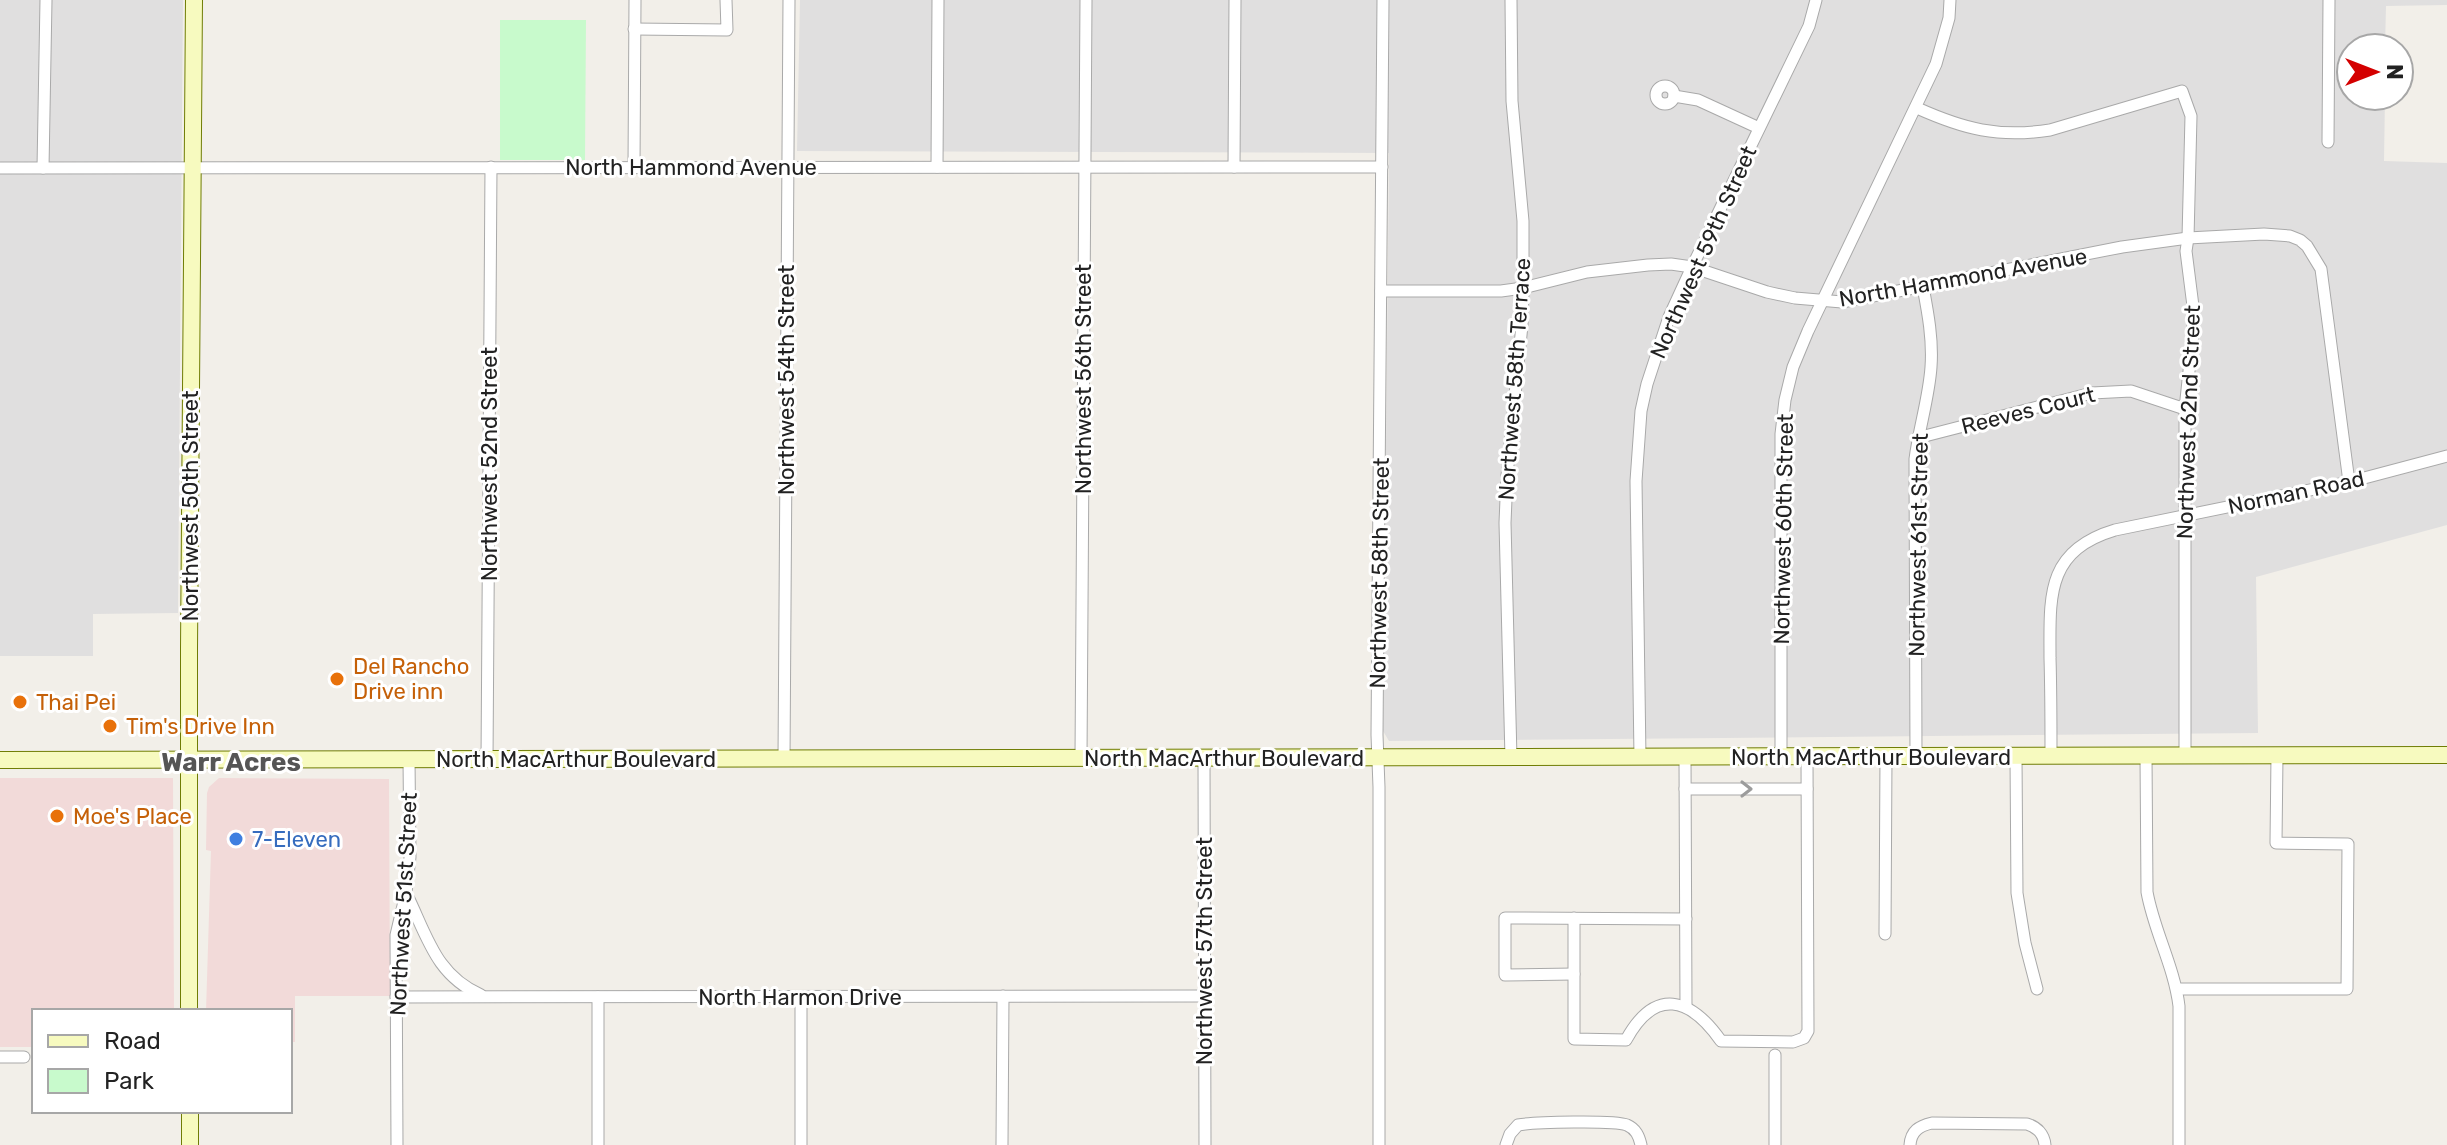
<svg xmlns="http://www.w3.org/2000/svg" width="2447" height="1145" font-family="Rubik,sans-serif">
<style>
.residential{fill:#e0dfdf}
.commercial{fill:#f2dad9}
.park{fill:#c8facc}
.lines{fill:none;stroke-linecap:round;stroke-linejoin:round}
.street-casing{stroke:#a9a9a9;stroke-width:13}
.secondary-casing{stroke:#707d05;stroke-width:18}
.street{stroke:#fff;stroke-width:11}
.secondary{stroke:#f7fabf;stroke-width:16}
.oneway{stroke:#9c9c9c}
.food-dot{fill:#e8710a;stroke:#fff;stroke-width:3}
.shop-dot{fill:#3f7fe0;stroke:#fff;stroke-width:3}
.labels{text-anchor:middle;stroke-width:6;stroke-linejoin:round;paint-order:stroke}
.street-label{font-size:22px;fill:#222;stroke:#fff}
.food-label{font-size:22px;fill:#c56008;stroke:#fff;text-anchor:start}
.shop-label{font-size:22px;fill:#366cbe;stroke:#fff;text-anchor:start}
.quarter-label{font-size:26px;font-weight:bold;fill:#555;stroke:#fff}
</style>
<rect width="100%" height="100%" fill="#f2efe9"/>
<g class="residential">
<polygon points="0,0 183,0 178,613 93,614 93,656 0,656"/>
<polygon points="800,0 2447,0 2447,5 2386,6 2385,48 2351,48 2351,96 2385,96 2384,161 2447,163 2447,525 2256,577 2258,733 1389,741 1383,731 1389,153 797,151"/>
</g>
<g class="commercial">
<polygon points="0,778 173,778 174,1011 34,1011 34,1047 0,1047"/>
<polygon points="219,778 389,779 390,996 295,996 295,1042 290,1042 290,1011 206,1011 211,851 206,850 207,793 209,787"/>
</g>
<polygon class="park" points="500,20 586,20 585,160 500,160"/>
<g class="lines">
<g class="street-casing">
<g id="street">
<polyline points="634,29 727,30 726,0"/>
<circle cx="1665" cy="95" r="9"/>
<polyline points="1674,96 1698,100 1759,128"/>
<path d="M 1917,108 C 1964,129 1998,138 2050,130 L 2182,91 L 2191,116 L 2188,238 L 2186,251 L 2193,306 L 2193,333 L 2185,409 L 2185,756"/>
<polyline points="2328,142 2329,0"/>
<polyline points="634,167 635,0"/>
<polyline points="937,167 938,0"/>
<polyline points="1234,167 1235,0"/>
<polyline points="0,168 1382,167"/>
<polyline points="43,168 46,0"/>
<polyline points="1381,291 1501,291 1523,288 1587,272 1648,265 1671,264 1692,267 1767,292 1795,298 1842,302 2122,247 2188,238 2264,234 2290,236 2300,240 2307,246 2321,269 2349,482"/>
<polyline points="1917,438 2092,393 2131,391 2185,409"/>
<path d="M 1916,756 L 1915,459 C 1919,428 1929,397 1931,367 C 1933,340 1928,313 1923,287"/>
<path d="M 2051,756 C 2051,724 2051,691 2050,658 C 2050,597 2045,551 2115,530 L 2349,482 L 2447,456"/>
<path d="M 2146,756 L 2147,892 C 2154,931 2174,966 2179,1006 L 2179,1145"/>
<polyline points="1640,757 1636,481 1641,411 1647,384 1669,317 1692,267 1809,26 1816,0"/>
<polyline points="1685,757 1686,1007"/>
<polyline points="1781,757 1781,434 1785,400 1793,367 1808,331 1936,64 1949,18 1950,0"/>
<polyline points="2016,757 2017,893 2025,943 2037,989"/>
<polyline points="1081,758 1086,0"/>
<polyline points="1204,758 1205,1145"/>
<polyline points="1511,758 1505,523 1507,475 1522,325 1523,288 1523,221 1512,101 1511,0"/>
<polyline points="784,759 789,0"/>
<polyline points="487,760 491,167"/>
<polyline points="1685,789 1807,789"/>
<path d="M 406,893 C 427,935 435,975 481,995"/>
<path d="M 1574,918 L 1574,1039 L 1626,1040 C 1655,987 1690,997 1721,1041 L 1793,1042 L 1804,1038 L 1808,1031 L 1807,757"/>
<polyline points="1885,934 1886,756"/>
<polyline points="1574,974 1505,975 1505,918 1686,919"/>
<polyline points="2177,989 2347,989 2348,844 2276,843 2277,756"/>
<polyline points="396,997 1204,996"/>
<polyline points="598,997 598,1145"/>
<polyline points="801,997 801,1145"/>
<polyline points="0,1057 24,1057"/>
<polyline points="397,1145 396,935 406,893 410,857 409,759"/>
<polyline points="1002,1145 1003,996"/>
<polyline points="1379,1145 1379,787 1377,735 1383,0"/>
<path d="M 1506,1145 L 1510,1134 L 1518,1125 C 1534,1122 1614,1120 1627,1125 C 1636,1129 1639,1136 1641,1145"/>
<polyline points="1775,1145 1775,1055"/>
<path d="M 1910,1145 C 1911,1131 1919,1126 1932,1123 L 2027,1124 C 2037,1127 2044,1134 2045,1145"/>
</g>
</g>
<g class="secondary-casing">
<g id="secondary">
<polyline points="0,760 2447,755"/>
<polyline points="189,1011 189,649 194,0"/>
<polyline points="190,1111 190,1145"/>
</g>
</g>
<use href="#street" class="street"/>
<use href="#secondary" class="secondary"/>
</g>
<defs><path id="oneway-chevron" d="M-2-3.5L2.5 0L-2 3.5" fill="none" stroke-width="1.6" stroke-linecap="round" stroke-linejoin="round" transform="scale(2)"/></defs>
<use class="oneway" href="#oneway-chevron" transform="translate(1746 789)"/>
<g class="food-dot">
<circle cx="337" cy="679" r="8"/>
<circle cx="20" cy="702" r="8"/>
<circle cx="110" cy="726" r="8"/>
<circle cx="57" cy="816" r="8"/>
</g>
<circle class="shop-dot" cx="236" cy="839" r="8"/>
<g class="labels">
<g class="street-label">
<text x="691" y="175">North Hammond Avenue</text>
<text transform="translate(1703 252) rotate(-66)" y="8">Northwest 59th Street</text>
<text transform="translate(1963 277) rotate(-10)" y="8">North Hammond Avenue</text>
<text transform="translate(1083 379) rotate(-90)" y="8">Northwest 56th Street</text>
<text transform="translate(1514 379) rotate(-86)" y="8">Northwest 58th Terrace</text>
<text transform="translate(786 380) rotate(-90)" y="8">Northwest 54th Street</text>
<text transform="translate(2028 410) rotate(-14)" y="8">Reeves Court</text>
<text transform="translate(2188 422) rotate(-88)" y="8">Northwest 62nd Street</text>
<text transform="translate(489 464) rotate(-90)" y="8">Northwest 52nd Street</text>
<text transform="translate(2296 492) rotate(-12)" y="8">Norman Road</text>
<text transform="translate(190 506) rotate(-90)" y="8">Northwest 50th Street</text>
<text transform="translate(1783 529) rotate(-89)" y="8">Northwest 60th Street</text>
<text transform="translate(1918 545) rotate(-89)" y="8">Northwest 61st Street</text>
<text transform="translate(1379 573) rotate(-89)" y="8">Northwest 58th Street</text>
<text x="1871" y="765">North MacArthur Boulevard</text>
<text x="1224" y="766">North MacArthur Boulevard</text>
<text x="576" y="767">North MacArthur Boulevard</text>
<text transform="translate(403 904) rotate(-87)" y="8">Northwest 51st Street</text>
<text transform="translate(1204 951) rotate(-90)" y="8">Northwest 57th Street</text>
<text x="800" y="1005">North Harmon Drive</text>
</g>
<g class="food-label">
<text x="353" y="674">Del Rancho<tspan x="353" dy="25">Drive inn</tspan></text>
<text x="36" y="710">Thai Pei</text>
<text x="126" y="734">Tim's Drive Inn</text>
<text x="73" y="824">Moe's Place</text>
</g>
<g class="shop-label">
<text x="252" y="847">7-Eleven</text>
</g>
<g class="quarter-label">
<text x="231" y="771">Warr Acres</text>
</g>
</g>
<rect x="32" y="1009" width="260" height="104" fill="#ffffff" stroke="#a7a7a7" stroke-width="2"/>
<rect x="48" y="1035" width="40" height="12" fill="#f7fabf" stroke="#a7a7a7" stroke-width="2"/>
<text x="104" y="1049" font-size="24" fill="#222222">Road</text>
<rect x="48" y="1069" width="40" height="24" fill="#c8facc" stroke="#a7a7a7" stroke-width="2"/>
<text x="104" y="1089" font-size="24" fill="#222222">Park</text>
<g transform="translate(2375 72) rotate(90)"><circle r="38" fill="#ffffff" stroke="#a7a7a7" stroke-width="2"/>
<path d="M0-6L14 30L0 20L-14 30Z" fill="#d40000"/>
<text y="-12" font-size="22" font-weight="bold" text-anchor="middle" fill="#222222">N</text>
</g>
</svg>
